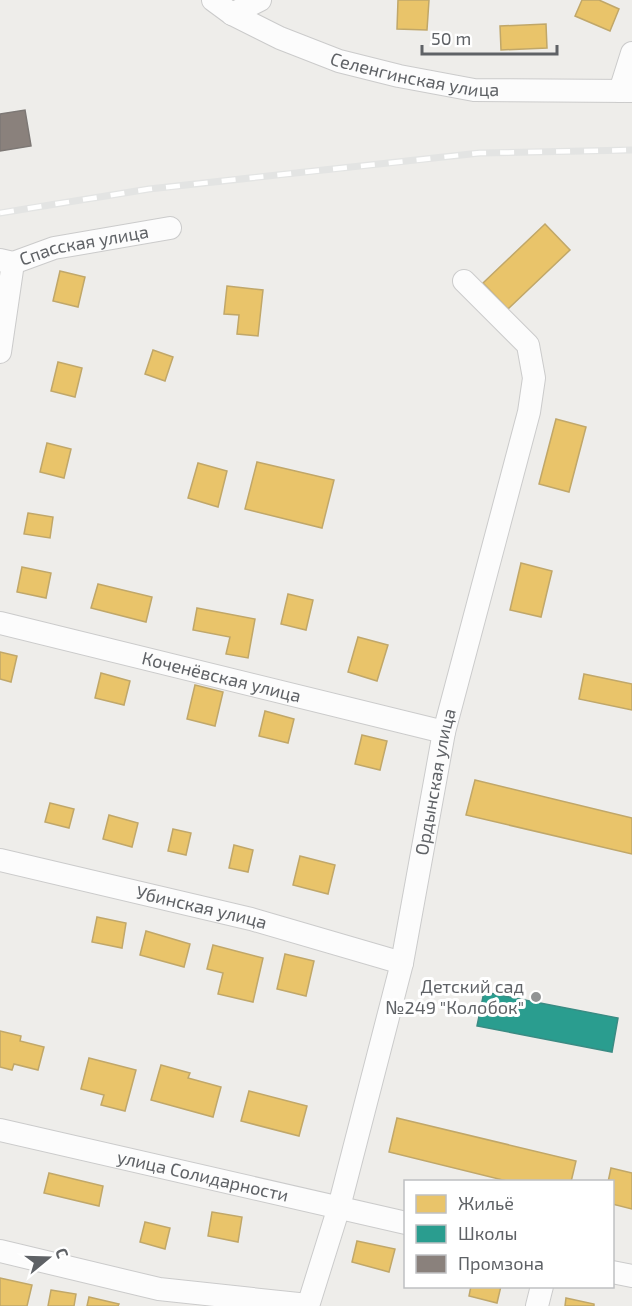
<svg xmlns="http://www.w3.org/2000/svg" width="632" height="1306" font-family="'Exo 2',sans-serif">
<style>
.homes{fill:#e9c46a;stroke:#c0a769;stroke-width:1.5}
.schools{fill:#2a9d8f;stroke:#3a8b83;stroke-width:1.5}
.industry{fill:#8a817c;stroke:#7d7875;stroke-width:1.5}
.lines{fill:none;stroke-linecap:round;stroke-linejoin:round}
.minor-casing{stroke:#cbcbcb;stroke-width:24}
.minor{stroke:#fcfcfc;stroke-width:22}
.rail-casing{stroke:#e3e4e3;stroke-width:7}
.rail{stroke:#fff;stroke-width:4.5;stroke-dasharray:14;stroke-linecap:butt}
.poi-dot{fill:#919394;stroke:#fff;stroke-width:2}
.labels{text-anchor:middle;stroke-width:6;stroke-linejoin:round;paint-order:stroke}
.street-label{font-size:18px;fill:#5f6266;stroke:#fff}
.poi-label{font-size:18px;fill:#5f6266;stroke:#fff;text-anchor:end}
</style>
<rect width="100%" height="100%" fill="#eeedea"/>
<g class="homes">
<polygon points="398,0 429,0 427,30 397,29"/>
<polygon points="582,0 599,0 619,9 610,31 575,16"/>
<polygon points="546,24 547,48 501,50 500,26"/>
<polygon points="545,224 570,250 508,309 483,283"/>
<polygon points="60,271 85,277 78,307 53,301"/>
<polygon points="227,286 263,290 258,336 237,334 239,315 224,314"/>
<polygon points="153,350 173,357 165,381 145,374"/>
<polygon points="58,362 82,368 75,397 51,391"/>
<polygon points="556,419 586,427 569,492 539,484"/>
<polygon points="47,443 71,449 64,478 40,472"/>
<polygon points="257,462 334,480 322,528 245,509"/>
<polygon points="198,463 227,471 218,507 188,498"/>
<polygon points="28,513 53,517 50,538 24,534"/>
<polygon points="521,563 552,571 541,617 510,610"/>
<polygon points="22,567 51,573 46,598 17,592"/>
<polygon points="98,584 152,597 146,622 91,608"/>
<polygon points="288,594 313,600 306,630 281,624"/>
<polygon points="197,608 255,619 248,658 226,654 230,637 193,630"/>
<polygon points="358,637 388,645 377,681 348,672"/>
<polygon points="0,652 17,656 11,682 0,679"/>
<polygon points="101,673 130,681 124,705 95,698"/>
<polygon points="584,674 632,684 632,710 579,699"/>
<polygon points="195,685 223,692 215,726 187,719"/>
<polygon points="265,711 294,719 288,743 259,736"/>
<polygon points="362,735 387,741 380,770 355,764"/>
<polygon points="475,780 632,818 632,854 466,815"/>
<polygon points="50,803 74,809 69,828 45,822"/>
<polygon points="109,815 138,823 132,847 103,839"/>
<polygon points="173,829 191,833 186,855 168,851"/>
<polygon points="234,845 253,850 248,872 229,868"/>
<polygon points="300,856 335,865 328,894 293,885"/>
<polygon points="97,917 126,923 122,948 92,942"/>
<polygon points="146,931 190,944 184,967 140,955"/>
<polygon points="213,945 263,958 253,1002 218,994 223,973 207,969"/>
<polygon points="285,954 314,961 306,996 277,989"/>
<polygon points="0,1031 21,1036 20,1041 44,1047 38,1070 14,1064 12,1070 0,1067"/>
<polygon points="89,1058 136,1070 125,1111 101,1105 104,1095 81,1089"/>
<polygon points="161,1065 190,1073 188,1078 221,1087 213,1117 151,1100"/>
<polygon points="249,1091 307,1106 299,1136 241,1121"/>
<polygon points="397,1118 576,1161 571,1182 511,1182 389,1152"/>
<polygon points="611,1168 632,1173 632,1209 612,1204 612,1182 608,1182"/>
<polygon points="49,1173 103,1186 99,1206 44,1193"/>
<polygon points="212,1212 242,1217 238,1242 208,1236"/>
<polygon points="145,1222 170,1228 165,1249 140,1242"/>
<polygon points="357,1241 395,1249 389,1272 352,1262"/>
<polygon points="0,1278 32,1285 27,1306 0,1306"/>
<polygon points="471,1286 501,1286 497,1303 469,1296"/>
<polygon points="51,1290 76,1294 74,1306 48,1306"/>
<polygon points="89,1297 119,1304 118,1306 87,1306"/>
<polygon points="566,1298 594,1304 594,1306 565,1306"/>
</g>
<polygon class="schools" points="484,992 618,1018 612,1052 477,1026"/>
<polygon class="industry" points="25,110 31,146 0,151 0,114"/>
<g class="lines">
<g class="minor-casing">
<g id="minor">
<path id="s1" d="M 213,0 L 232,14 L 280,38 L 339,61 L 399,76 L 474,90 L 632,91"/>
<polyline points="232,14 260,0"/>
<polyline points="620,91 632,53"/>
<path id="s2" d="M 0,260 L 13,263 L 54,248 L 170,228"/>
<polyline points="0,352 13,263"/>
<path id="s3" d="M 0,623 L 444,732"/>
<path id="s4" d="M 0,860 L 251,919 L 402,963"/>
<path id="s5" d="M 0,1130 L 406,1223"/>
<polyline points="0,1251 159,1289 308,1305"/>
<polyline points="612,1272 632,1276"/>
<path id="s6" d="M 308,1306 L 339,1207 L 402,963 L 444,732 L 529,412 L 534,378 L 528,345 L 464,281"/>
<polyline points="537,1306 542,1286"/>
</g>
</g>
<use href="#minor" class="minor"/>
<g class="rail-casing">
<polyline id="rail" points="0,213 149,189 480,153 632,150"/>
</g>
<use href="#rail" class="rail"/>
</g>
<circle class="poi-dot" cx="536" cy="997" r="6"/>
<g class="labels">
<g class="street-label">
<text dy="6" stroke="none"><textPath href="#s1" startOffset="218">Селенгинская улица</textPath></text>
<text dy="6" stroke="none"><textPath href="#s2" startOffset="87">Спасская улица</textPath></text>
<text dy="6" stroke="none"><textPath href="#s3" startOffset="228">Коченёвская улица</textPath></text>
<text dy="6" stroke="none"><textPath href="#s6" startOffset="540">Ордынская улица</textPath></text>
<text dy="6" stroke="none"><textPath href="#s4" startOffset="207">Убинская улица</textPath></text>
<text dy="6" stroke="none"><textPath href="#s5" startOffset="208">улица Солидарности</textPath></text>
</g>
<g class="poi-label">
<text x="524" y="993">Детский сад<tspan x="524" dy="21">№249 "Колобок"</tspan></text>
</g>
</g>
<rect x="404" y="1180" width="210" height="108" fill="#ffffff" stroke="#bfc0c2" stroke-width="1.5"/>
<rect x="416" y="1195" width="30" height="18" fill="#e9c46a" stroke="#bfc0c2" stroke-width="1.5"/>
<text x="458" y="1210" font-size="18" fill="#5f6266">Жильё</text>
<rect x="416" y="1225" width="30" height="18" fill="#2a9d8f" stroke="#bfc0c2" stroke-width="1.5"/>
<text x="458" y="1240" font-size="18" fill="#5f6266">Школы</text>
<rect x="416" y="1255" width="30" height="18" fill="#8a817c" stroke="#bfc0c2" stroke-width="1.5"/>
<text x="458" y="1270" font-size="18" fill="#5f6266">Промзона</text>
<g transform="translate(48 1258) rotate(71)" stroke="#ffffff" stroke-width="4.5" paint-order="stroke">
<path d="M0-4.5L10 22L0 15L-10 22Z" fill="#5f6266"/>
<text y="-9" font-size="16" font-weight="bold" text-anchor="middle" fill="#5f6266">С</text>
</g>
<path d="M422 45v9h135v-9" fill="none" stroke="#5f6266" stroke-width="3"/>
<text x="431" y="45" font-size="18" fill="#5f6266" stroke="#ffffff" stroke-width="4.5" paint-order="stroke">50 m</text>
</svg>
